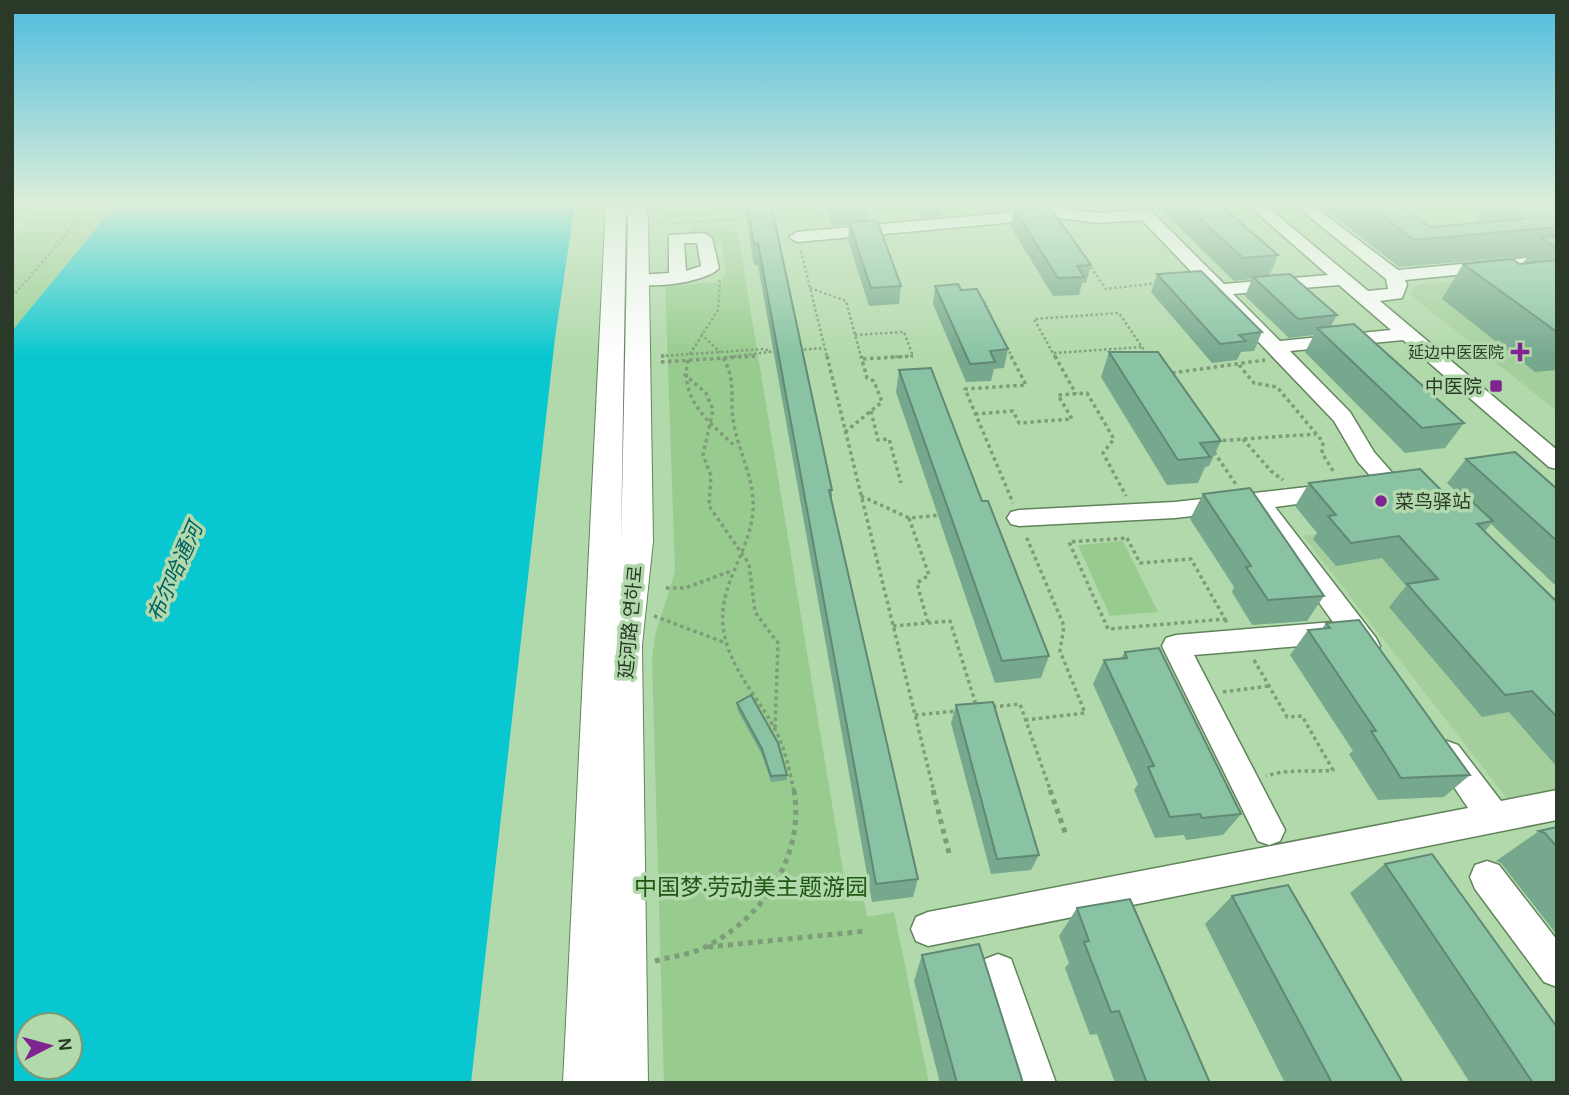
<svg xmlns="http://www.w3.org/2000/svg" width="1569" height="1095" font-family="Karla,'Noto Sans SC','Noto Sans KR',sans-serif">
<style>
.built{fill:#a4cf9c}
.green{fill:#98cc8f}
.water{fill:#08c7d0;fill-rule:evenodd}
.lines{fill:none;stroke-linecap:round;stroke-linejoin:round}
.minor-casing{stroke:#60845a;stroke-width:3}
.major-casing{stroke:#60845a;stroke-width:2}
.path-far2{stroke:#7e9c79;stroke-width:2.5;stroke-dasharray:2.5 2.5;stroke-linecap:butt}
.path-far1{stroke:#7e9c79;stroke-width:3.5;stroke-dasharray:3.5 3.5;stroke-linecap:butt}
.path{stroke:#7e9c79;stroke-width:5;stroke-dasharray:5 5;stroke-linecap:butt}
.minor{fill:#fff;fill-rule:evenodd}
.major{fill:#fff;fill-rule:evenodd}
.wall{fill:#76a88d}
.building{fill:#89c3a4;stroke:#608873;stroke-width:2}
.poi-dot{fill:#802491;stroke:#b2d9ab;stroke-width:2.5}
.labels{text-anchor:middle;stroke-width:7;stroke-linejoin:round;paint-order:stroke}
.far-poi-label{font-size:16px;fill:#2b3a28;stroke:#b2d9ab;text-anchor:end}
.poi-label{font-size:19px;fill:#2b3a28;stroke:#b2d9ab;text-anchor:end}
.street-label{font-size:19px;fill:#2b3a28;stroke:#b2d9ab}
.water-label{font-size:21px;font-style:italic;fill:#006065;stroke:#b2d9ab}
.near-park-label{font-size:23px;fill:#1f5715;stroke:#b2d9ab}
</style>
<rect width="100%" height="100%" fill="#b2d9ab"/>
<g class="built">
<polygon points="1557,271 1557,411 1409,294 1416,285"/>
<polygon points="1447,515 1557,631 1557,793 1509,801 1303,536"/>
</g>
<g class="green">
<polygon points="46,204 115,204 12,331 12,239"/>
<polygon points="664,204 724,204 725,210 714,210 715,216 662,220"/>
<polygon points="733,204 848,901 864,901 867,917 894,912 929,1083 664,1083 652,660 655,635 675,572 665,281 673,280 675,285 723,282 722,275 726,274 721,241 712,241 706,234 691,235 690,227 735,224"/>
<polygon points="1123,541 1158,612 1110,616 1078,545"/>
</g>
<path class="water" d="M 116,204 L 575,204 L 555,338 L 471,1083 L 12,1083 L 12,331 ZM 28,1025 L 70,1025 L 70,1067 L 28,1067 Z"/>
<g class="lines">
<g class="minor-casing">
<g id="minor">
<path d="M 1247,204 L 1264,204 L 1368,291 L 1388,289 L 1386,279 L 1294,204 L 1311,204 L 1398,270 L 1557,255 L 1557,265 L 1405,280 L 1407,285 L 1402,298 L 1380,301 L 1557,450 L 1557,469 L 1549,467 L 1403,340 L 1290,351 L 1350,412 L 1374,452 L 1402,484 L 1399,490 L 1383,490 L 1358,462 L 1334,421 L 1142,220 L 1099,223 L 1060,218 L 797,242 L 789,237 L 797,232 L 1060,208 L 1099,213 L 1146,210 L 1152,212 L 1224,284 L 1328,275 ZM 1339,285 L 1391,330 L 1280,341 L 1233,294 Z"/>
<path d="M 704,233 L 712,238 L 719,268 C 708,282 641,292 629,280 L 638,275 L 669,273 L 669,235 ZM 684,243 L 697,243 L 701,266 L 686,271 Z"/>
<path d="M 1333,484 L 1341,486 L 1345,492 L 1341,498 L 1275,507 L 1376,638 L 1380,646 L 1376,654 C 1360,659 1355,651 1346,639 L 1336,643 L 1194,655 L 1285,830 L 1280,841 L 1269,845 L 1258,841 L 1162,646 L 1166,638 L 1176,635 L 1333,622 L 1252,509 L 1175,518 L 1019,526 L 1011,524 L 1007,518 L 1011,512 L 1019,510 L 1175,502 Z"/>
<polygon points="1447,741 1458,745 1501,801 1557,790 1557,820 928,946 916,941 911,929 916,917 928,912 1468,808 1432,754 1436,745"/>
<polygon points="1487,861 1499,865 1557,940 1557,987 1544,982 1475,889 1470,877 1475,865"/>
<polygon points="998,954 1011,959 1056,1083 1018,1083 980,972 985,959"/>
</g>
</g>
<g class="major-casing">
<path id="major" d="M 606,204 L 645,204 L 648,219 L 653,541 L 642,645 L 648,1083 L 563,1083 ZM 626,209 L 628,219 L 621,545 Z"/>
</g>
<g class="path-far2">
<polyline points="817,204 822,222"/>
<polyline points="657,224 732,220 729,204"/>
<polyline points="801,251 827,357"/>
<polyline points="1088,263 1106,289 1158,283"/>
<polyline points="810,288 846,301 861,357"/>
<polyline points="12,297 61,241 87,204"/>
<polyline points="984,301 992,318"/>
<polyline points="701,334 720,352"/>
<polyline points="855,335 904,332 913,356 890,357"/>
<polyline points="1007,347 1012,357"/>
<polyline points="799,350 824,348"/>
<polyline points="1054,353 1142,347"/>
<polyline points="690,354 718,310 720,279"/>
<polyline points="661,356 765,349 771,352"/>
<polyline points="729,357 777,351"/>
<polyline points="1055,357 1034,319 1119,313 1146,353"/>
</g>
<g class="path-far1">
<polyline points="661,356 666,356"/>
<polyline points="827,356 934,792"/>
<polyline points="1011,356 1026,385 965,389 1013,503"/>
<polyline points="1055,356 1076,394"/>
<path d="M 723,358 C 737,380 729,401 734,425 C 740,456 758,486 752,519 C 746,556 719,586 723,626 C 728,669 760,698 778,735 C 786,753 790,772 794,792"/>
<polyline points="863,359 913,356"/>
<path d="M 688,360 C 679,400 710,423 736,447"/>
<polyline points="661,362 755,356"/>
<polyline points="1239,365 1254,383 1277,387 1323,442 1322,453 1335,474"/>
<polyline points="1172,373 1265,360"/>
<polyline points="684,374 706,393 713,410 703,455 711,476 709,506 749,564 755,612 778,643 775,729"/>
<polyline points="871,411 878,440 889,439 901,483"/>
<polyline points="975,414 1013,411 1019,423 1072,419 1058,395 1087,393 1114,439 1103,453 1126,496"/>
<polyline points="845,432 882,402 874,381 867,378 861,356"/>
<polyline points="1243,439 1271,471 1283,480"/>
<polyline points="1216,441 1316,434"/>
<polyline points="1214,452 1237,486"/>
<polyline points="861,496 909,518 941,515"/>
<polyline points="909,518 929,575 917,583 928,623"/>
<polygon points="1127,538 1140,563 1191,559 1225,619 1108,629 1069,542"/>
<polyline points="666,588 685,588 731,571"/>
<polyline points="654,616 726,643"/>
<polyline points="1225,619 1227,623"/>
<polyline points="893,626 950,621 977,708"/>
<path d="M 1254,660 L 1287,717 L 1302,716 L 1333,770 C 1307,773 1291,768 1266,776"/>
<polyline points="1223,692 1269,686"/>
<polyline points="993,707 1020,704 1051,792"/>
<polyline points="915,715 957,711"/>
<polyline points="1025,720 1085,713 1060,651 1064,626 1026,536"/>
</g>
<g class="path">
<polyline points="933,790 950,857"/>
<polyline points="1050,790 1066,835"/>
<polyline points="708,947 866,931"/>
<path d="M 655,961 C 672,956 691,955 707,946 C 764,917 805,855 794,790"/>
</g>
<use href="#minor" class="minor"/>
<use href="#major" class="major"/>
</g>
<g class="wall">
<polygon points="744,204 771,204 832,490 832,500 918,879 913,897 872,902 758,265 754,265"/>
<polygon points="825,204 868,204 868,221 901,286 899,304 869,306 848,240 849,225 832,226"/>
<polygon points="914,204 949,204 948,210 942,211 942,216 922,218"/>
<polygon points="1033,204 1056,204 1055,206 1041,207 1091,265 1086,283 1082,283 1079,295 1053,296 1010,226 1014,209 1036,207"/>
<polygon points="1155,204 1219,204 1278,255 1269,276 1337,315 1331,326 1464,423 1445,448 1405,453 1305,352 1314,335 1289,338 1245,296 1252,279 1234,281"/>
<polygon points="1318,204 1397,204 1431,227 1475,223 1487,204 1533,204 1537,206 1557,204 1557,370 1535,372 1442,299 1463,264 1523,263 1528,256 1399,267"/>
<polygon points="1157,274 1262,332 1254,351 1241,352 1237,360 1212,363 1151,292"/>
<polygon points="935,286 961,290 1008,349 1004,368 994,369 991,381 966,382 933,304"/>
<polygon points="1109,352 1221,441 1209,466 1205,467 1198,483 1167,485 1101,377"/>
<polygon points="899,370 982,501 1049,656 1041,678 995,683 896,392"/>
<polygon points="1466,459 1557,489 1557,587 1491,524 1485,531 1557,602 1557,767 1509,712 1482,717 1389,607 1406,586 1382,558 1336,566 1313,539 1317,533 1295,506 1309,483 1449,498 1461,496 1447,483"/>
<polygon points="1203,494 1324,596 1307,621 1252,625 1232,592 1234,587 1190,519"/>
<polygon points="1326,623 1470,775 1444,797 1378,800 1349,754 1353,751 1290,655 1308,630 1322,629"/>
<polygon points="1125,652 1241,814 1223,835 1186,840 1184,835 1155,838 1134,790 1138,784 1093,684 1104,660 1121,658"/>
<polygon points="737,703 787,775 787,780 771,782 762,755 737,709"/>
<polygon points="956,705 1039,855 1031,870 991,874 951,723"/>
<polygon points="1557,827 1557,935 1501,863 1496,861 1539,831"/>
<polygon points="1385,864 1557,1083 1470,1083 1350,893"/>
<polygon points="1232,896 1403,1083 1285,1083 1205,924"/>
<polygon points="1077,908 1210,1083 1115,1083 1097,1034 1090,1035 1065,968 1069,963 1059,936"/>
<polygon points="922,955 1023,1083 940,1083 914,981"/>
</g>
<g class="building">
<polygon points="747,204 771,204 832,490 829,490 918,879 876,884 758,243 754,244"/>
<polygon points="831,204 868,204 869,206 832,209"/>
<polygon points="1184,204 1219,204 1278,255 1243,258"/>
<polygon points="1366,204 1397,204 1431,227 1524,219 1503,204 1533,204 1537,206 1557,204 1557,227 1414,240"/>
<polygon points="1050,207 1091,265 1077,266 1084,277 1058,278 1014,209"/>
<polygon points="877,220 901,286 871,288 849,222"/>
<polygon points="1557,236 1557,248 1540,237"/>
<polygon points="1513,259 1519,264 1557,260 1557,332 1463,264"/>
<polygon points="1201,271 1262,332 1239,335 1246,341 1220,344 1157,274"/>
<polygon points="1290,274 1337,315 1298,319 1253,277"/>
<polygon points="958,284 961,290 977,289 1008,349 990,351 995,362 970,364 935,286"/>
<polygon points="1354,324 1464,423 1422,428 1317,328"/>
<polygon points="1109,352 1158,352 1221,441 1200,443 1210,457 1178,460"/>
<polygon points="931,368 982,501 988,501 1049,656 1002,661 899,370"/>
<polygon points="1515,452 1557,489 1557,541 1466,459"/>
<polygon points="1420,469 1449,498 1466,496 1493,521 1477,524 1557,602 1557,717 1532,691 1505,695 1407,584 1438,579 1399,536 1351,543 1328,516 1336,515 1309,483"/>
<polygon points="1250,488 1324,596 1268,600 1246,567 1251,566 1203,494"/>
<polygon points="1359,620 1470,775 1401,778 1371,731 1376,731 1308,630 1330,628 1326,623"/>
<polygon points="1159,648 1241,814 1202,818 1200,814 1170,817 1148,767 1154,766 1104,660 1127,658 1125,652"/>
<polygon points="751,695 778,743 787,775 771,776 762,749 737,703"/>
<polygon points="993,702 1039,855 997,859 956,705"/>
<polygon points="1557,827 1557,847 1545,833 1539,831"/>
<polygon points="1432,854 1557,1027 1557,1083 1533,1083 1385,864"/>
<polygon points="1288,885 1403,1083 1332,1083 1232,896"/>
<polygon points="1130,899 1210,1083 1147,1083 1119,1011 1111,1012 1084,942 1089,941 1077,908"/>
<polygon points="979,944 1023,1083 957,1083 922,955"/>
</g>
<linearGradient id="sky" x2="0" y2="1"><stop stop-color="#4ebcde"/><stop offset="0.57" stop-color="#dceed9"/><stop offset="1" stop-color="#dceed9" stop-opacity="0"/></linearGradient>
<rect width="1569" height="357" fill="url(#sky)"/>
<g class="poi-dot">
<path d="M1516.5 341.5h7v7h7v7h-7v7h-7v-7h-7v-7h7z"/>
<rect x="1489" y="379" width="14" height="14" rx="3.5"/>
<circle cx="1381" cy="501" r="7"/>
</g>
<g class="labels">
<g class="far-poi-label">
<text x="1504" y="358">延边中医医院</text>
</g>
<g class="poi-label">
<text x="1482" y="393">中医院</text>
<text x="1395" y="508" text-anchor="start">菜鸟驿站</text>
</g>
<g class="street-label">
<text transform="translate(630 622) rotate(-85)" y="7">延河路 연하로</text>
</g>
<g class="water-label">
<text transform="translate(175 572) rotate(-66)" y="7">布尔哈通河</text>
</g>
<g class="near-park-label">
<text x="751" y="895">中国梦·劳动美主题游园</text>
</g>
</g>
<rect width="1569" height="1095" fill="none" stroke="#2b3a28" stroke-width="28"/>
<g transform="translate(49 1046) rotate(84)"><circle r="33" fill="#b2d9ab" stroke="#7c9977" stroke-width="2"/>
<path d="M0-5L12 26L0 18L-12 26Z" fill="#802491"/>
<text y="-10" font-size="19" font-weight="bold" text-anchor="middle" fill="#2b3a28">N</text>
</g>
</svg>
